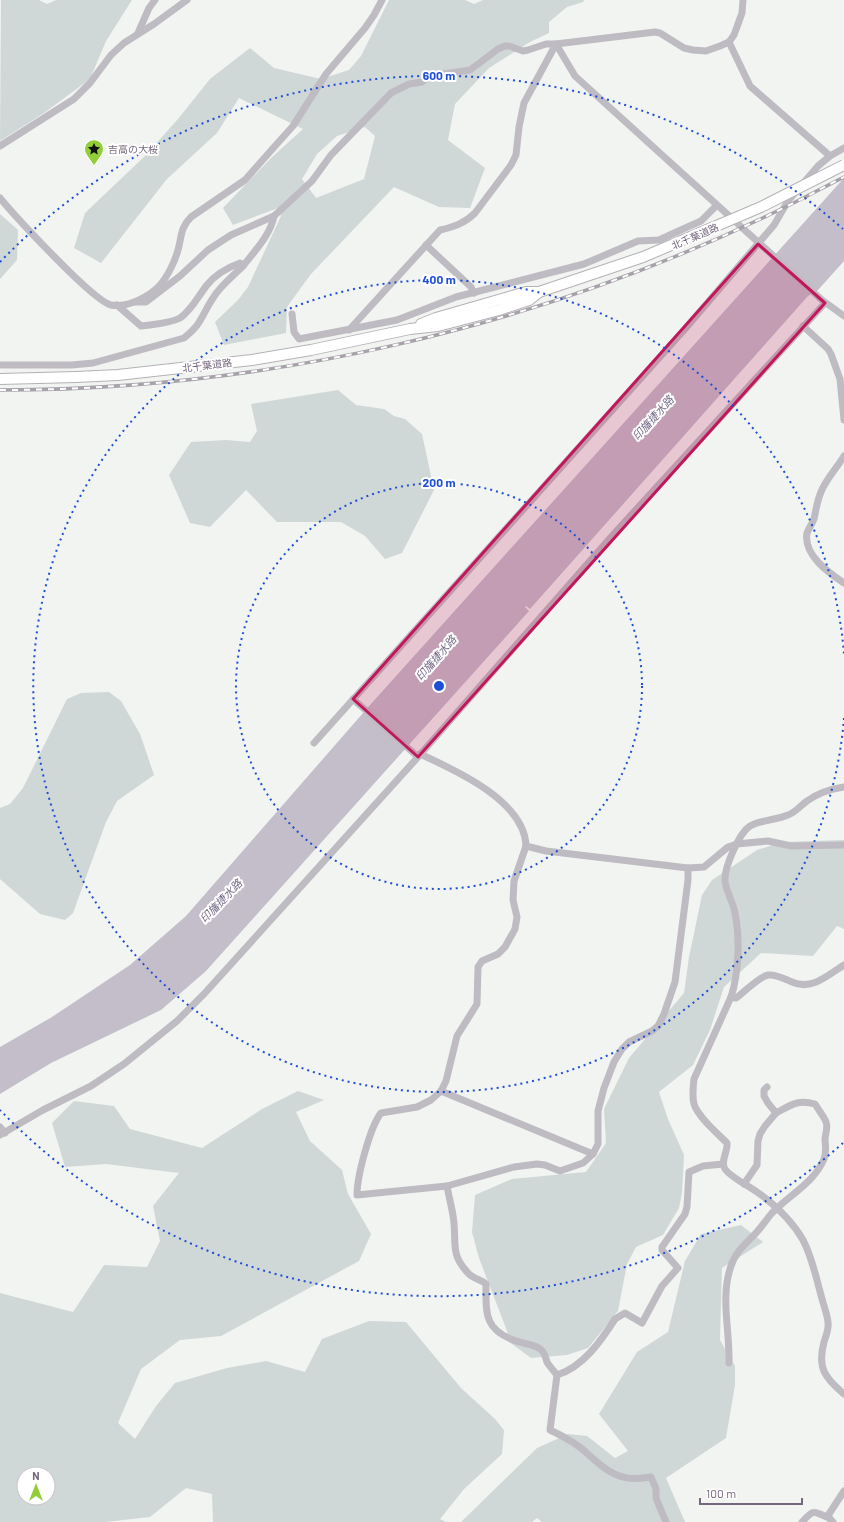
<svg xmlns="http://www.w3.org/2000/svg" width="844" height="1522" font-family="Barlow,'Noto Sans JP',sans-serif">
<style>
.green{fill:#d0d8d7;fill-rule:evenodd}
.water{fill:#c3beca}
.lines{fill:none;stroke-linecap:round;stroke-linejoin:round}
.highway-casing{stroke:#b4b1b6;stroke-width:12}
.minor{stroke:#bfbbc2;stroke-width:7}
.highway{stroke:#fff;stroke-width:10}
.rail-casing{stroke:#a7a1aa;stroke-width:3.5}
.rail{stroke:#fff;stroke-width:2;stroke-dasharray:6;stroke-linecap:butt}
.highway-bridge-casing{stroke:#b4b1b6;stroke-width:12;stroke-linecap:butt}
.minor-bridge{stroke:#bfbbc2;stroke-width:7}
.highway-bridge{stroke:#fff;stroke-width:10}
.marked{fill:#c2185b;fill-opacity:0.2;stroke:#c2185b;stroke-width:3;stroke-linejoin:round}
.ring{fill:none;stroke:#1d4ed8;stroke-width:2;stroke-dasharray:2 4}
.labels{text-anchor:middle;stroke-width:4;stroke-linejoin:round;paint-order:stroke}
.poi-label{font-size:10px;fill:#75677e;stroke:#fff;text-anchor:start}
.street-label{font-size:10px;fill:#75677e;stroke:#fff}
.water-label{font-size:11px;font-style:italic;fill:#786d89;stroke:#fff}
.centre{fill:#1d4ed8;stroke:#fff;stroke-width:2}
.ring-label{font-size:12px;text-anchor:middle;font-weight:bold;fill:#1d4ed8;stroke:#fff;stroke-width:4;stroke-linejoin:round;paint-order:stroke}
</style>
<rect width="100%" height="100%" fill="#f1f4f1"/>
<g class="green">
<polygon points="1,0 39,0 47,4 56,0 132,0 106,41 90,79 44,113 0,141"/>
<path d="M 389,0 L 465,0 L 474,4 L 483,0 L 584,0 L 583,2 L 567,7 L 549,22 L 549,33 L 530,42 L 489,68 L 455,104 L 448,140 L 485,168 L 470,208 L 439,207 L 394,187 L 311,274 L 287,307 L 286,333 L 224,345 L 215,322 L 238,300 L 248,287 L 281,216 L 278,208 L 233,225 L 223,208 L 270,159 L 303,129 L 239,98 L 217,133 L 167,179 L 101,263 L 74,248 L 85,213 L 145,156 L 178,119 L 210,79 L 250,48 L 274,68 L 321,79 L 349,70 L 361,56 ZM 365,127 L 375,136 L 364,179 L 316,198 L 302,179 L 317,154 L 337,136 Z"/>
<polygon points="0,214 18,230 17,260 0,279"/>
<polygon points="338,390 356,405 384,409 394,416 405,419 422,434 434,490 402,553 385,559 365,536 341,522 277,522 246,490 210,527 190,523 169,475 191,442 226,440 250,442 257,431 251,404"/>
<polygon points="109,692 121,701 140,734 154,775 117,801 106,822 73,913 65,920 40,914 0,879 0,808 10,804 23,788 67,699 81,693"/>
<polygon points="844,840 844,929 837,926 813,956 761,953 724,987 710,1030 693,1065 659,1092 668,1119 684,1155 682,1193 679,1208 663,1235 636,1247 627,1264 618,1311 588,1348 567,1355 531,1358 512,1344 479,1258 472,1232 475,1195 512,1179 586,1172 606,1143 604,1109 629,1058 684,993 689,957 702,895 712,880 757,850 782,842"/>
<path d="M 298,1091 L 324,1100 L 296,1112 L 310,1141 L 342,1170 L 348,1194 L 371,1234 L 359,1261 L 221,1336 L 180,1340 L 141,1369 L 118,1423 L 135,1439 L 156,1406 L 175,1383 L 227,1368 L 266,1361 L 305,1372 L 322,1339 L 369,1321 L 406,1322 L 461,1388 L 495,1419 L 504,1430 L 502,1454 L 464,1489 L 440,1519 L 446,1522 L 213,1522 L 212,1494 L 186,1488 L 150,1517 L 105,1522 L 0,1522 L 0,1293 L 73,1312 L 104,1265 L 147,1267 L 160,1241 L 153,1206 L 179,1173 L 106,1164 L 65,1167 L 52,1123 L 74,1101 L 114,1106 L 130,1129 L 202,1148 L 262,1109 ZM 24,1474 L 48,1474 L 48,1498 L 24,1498 Z"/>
<polygon points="741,1225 763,1242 722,1268 720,1340 735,1366 735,1385 726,1438 666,1478 685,1522 542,1522 537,1518 532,1522 461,1522 537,1448 568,1434 587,1436 615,1458 628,1451 599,1414 637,1352 668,1332 685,1261 701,1234"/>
</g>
<polygon class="water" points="844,178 844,261 818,290 808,296 530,609 526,606 525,607 529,611 206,971 161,1010 51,1063 0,1094 0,1047 52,1017 130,965 186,916 370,705"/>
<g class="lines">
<g class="highway-casing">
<g id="highway">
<polyline points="421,324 436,318 526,292 539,292 643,257"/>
<polyline points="0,379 76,377 118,375 252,360 311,350 410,329 438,326 499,310 529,300 539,292"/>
</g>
</g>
<g class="minor">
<polyline points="138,33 149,8 155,0"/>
<polyline points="729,42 750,86 830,156"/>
<polyline points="0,146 74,99 90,83 111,55 124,43 154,24 187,0"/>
<path d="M 0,198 C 15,216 93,301 111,305 C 127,308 149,297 160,285 C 168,276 175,261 178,250 C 182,236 180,228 191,217 L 245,180 L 275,146 L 293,126 L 326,74 L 365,28 L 374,15 L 382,0"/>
<polyline points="426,245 471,287 474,293"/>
<path d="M 243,266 C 254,252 271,234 274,216"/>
<polyline points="135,302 146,302 180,276 208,250 231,235 274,216 312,181 331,155 391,93 409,84 422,82 430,76 470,70 498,49 505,46 509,46 523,51 528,50 546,44 556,44 575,76 822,300 844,316"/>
<polyline points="292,314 294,332 299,339 397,320 456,297 584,264 638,241 659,240 683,229 701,221 716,206"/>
<polyline points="803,326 828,349 831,354 840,379 844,420"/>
<path d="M 349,330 L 440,230 C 454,227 465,223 475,213 L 511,165 L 516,155 L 519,127 L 524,103 L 556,44 L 655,32 L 660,33 L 684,48 L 693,50 L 706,51 L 720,46 L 729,42 L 734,35 L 742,13 L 743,0"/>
<path d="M 0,365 L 72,365 L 93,363 L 184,338 C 202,324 201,316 213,298 C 220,286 233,276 243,266 L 240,263 C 229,267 215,275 207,285 C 199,295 191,311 180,318 C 169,324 153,324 141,326 L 117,305"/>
<path d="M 844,456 C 837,468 826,479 821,492 C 817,501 816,510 814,519 C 812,524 809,528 807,533 C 803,555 829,573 844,583"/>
<polyline points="353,699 418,757"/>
<polyline points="314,743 685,329 774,225 788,201 818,166 830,156 844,148"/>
<path d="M 420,754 C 455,770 525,801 526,846 L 546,851 L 688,868 L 704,867 L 728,847 L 737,844 L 768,841 L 791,846 L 844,845"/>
<path d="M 844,787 C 831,789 818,793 807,801 C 801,805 795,813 788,815 C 776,820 761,820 750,826 C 739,833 724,868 725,881 C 726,891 733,902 735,913 C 740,938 739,973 731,997 L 694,1079 C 693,1087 692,1096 694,1104 C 698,1117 717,1133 727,1143 C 728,1151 720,1162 725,1169 C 730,1177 749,1186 757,1192 C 774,1204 792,1221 803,1240 C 812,1257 816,1277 821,1295 C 823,1304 827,1313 828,1322 C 829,1329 826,1336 824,1342 C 817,1368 825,1378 844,1394"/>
<path d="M 526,846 L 514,881 L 513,900 L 517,917 L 515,929 L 505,947 L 498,954 L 482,961 L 478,967 L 477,1004 L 457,1036 L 446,1081 L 441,1091 L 431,1100 L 417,1107 L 381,1113 C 370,1127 357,1176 357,1195 L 447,1186 L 514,1167 L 537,1164 L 545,1165 L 560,1171 L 583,1163 L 593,1154 L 598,1144 L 598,1111 L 604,1088 L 614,1062 L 622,1049 L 629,1042 L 652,1031 L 658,1026 L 664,1014 L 675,982 L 688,880 L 688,868"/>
<path d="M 731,997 L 736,998 C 745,992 758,977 768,975 C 776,974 785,979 792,982 C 812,991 828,975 844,965"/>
<polyline points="441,1091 593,1154"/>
<polyline points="0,1135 43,1110 91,1086 124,1064 177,1021 204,994 418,757 611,537 825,303"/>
<polyline points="744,1184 757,1165 758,1141 760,1134 765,1126 776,1113 768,1103 764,1096 764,1090 767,1087"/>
<path d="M 447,1186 C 449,1198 453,1211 454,1223 C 456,1245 451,1255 468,1273 C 473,1279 481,1279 486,1284 C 486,1314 484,1330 516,1341 C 524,1344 534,1344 540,1349 C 545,1352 545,1357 547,1362 C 550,1367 554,1371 557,1375 L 550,1430 C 563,1436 579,1445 589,1455 C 599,1464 610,1474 623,1477 C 632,1480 642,1478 651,1477 L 656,1489 L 656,1498 L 666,1522"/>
<path d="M 729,1363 C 730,1331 720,1297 731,1266 C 735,1253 745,1244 755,1234 C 761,1228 766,1220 772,1213 C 789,1195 814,1183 824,1159 C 827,1151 825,1145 825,1138 C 826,1133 828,1126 826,1122 C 825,1118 818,1109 815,1104 C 798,1099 791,1105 776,1113"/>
<path d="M 557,1375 C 583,1367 601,1341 615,1319 L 625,1313 L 642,1323 L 662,1286 L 678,1268 L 662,1250 L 662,1247 L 685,1214 L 687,1207 L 689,1172 L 703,1166 L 723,1164"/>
<path d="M 802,1522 C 814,1509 813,1511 829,1518"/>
<polyline points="833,1522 829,1518 829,1514 844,1491"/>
</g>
<use href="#highway" class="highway"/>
<g class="rail-casing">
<path id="rail" d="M 0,390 C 265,390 535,328 773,213 C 797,202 820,189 844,177"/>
</g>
<use href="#rail" class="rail"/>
<g class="highway-bridge-casing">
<polyline id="highway-bridge" points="643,257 761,207 844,165"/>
</g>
<polyline class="minor-bridge" points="0,1127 5,1133"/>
<use href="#highway-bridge" class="highway-bridge"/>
</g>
<path class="marked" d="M 758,244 L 825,303 L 418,757 L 353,699 Z"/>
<g class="ring">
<circle cx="439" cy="686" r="203"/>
<path d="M844 718A406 406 0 1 1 844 654"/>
<path d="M843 1143A610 610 0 0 1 0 1110M0 262A610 610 0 0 1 843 229"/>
</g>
<defs>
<g id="sight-pin" transform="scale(1)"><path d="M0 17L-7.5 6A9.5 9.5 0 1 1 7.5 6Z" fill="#92ce37" stroke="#fff"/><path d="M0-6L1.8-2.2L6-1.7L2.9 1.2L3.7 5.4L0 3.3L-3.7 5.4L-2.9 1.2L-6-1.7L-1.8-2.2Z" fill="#111"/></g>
</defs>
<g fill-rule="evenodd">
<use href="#sight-pin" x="94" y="149"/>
</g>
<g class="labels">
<g class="poi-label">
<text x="108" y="153">吉高の大桜</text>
</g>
<g class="street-label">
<text transform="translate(695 236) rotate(-23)" y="4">北千葉道路</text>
<text transform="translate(207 365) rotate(-7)" y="4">北千葉道路</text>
</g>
<g class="water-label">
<text transform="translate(653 418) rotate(-48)" y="4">印旛捷水路</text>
<text transform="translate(436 658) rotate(-49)" y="4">印旛捷水路</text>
<text transform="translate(221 901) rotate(-46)" y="4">印旛捷水路</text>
</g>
</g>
<circle cx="439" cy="686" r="6" class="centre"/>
<g class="ring-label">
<text x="439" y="80">600 m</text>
<text x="439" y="284">400 m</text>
<text x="439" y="487">200 m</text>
</g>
<g transform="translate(36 1486)"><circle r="19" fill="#ffffff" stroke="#c8c2cb"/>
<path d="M0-3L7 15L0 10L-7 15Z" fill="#92ce37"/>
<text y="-6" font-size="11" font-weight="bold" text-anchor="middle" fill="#75677e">N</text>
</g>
<path d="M700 1498v6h102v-6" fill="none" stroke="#75677e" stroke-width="2"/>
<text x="706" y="1498" font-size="12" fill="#75677e" stroke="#ffffff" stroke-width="3" paint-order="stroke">100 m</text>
</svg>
